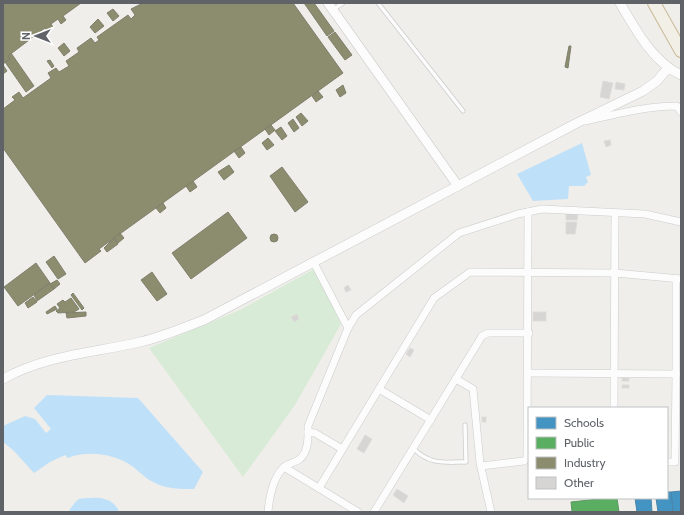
<svg xmlns="http://www.w3.org/2000/svg" width="684" height="515" font-family="Cabin,sans-serif">
<style>
.green{fill:#d8ebd6}
.water{fill:#bfe0f9}
.schools{fill:#4393c3;stroke:#4b85a8}
.public{fill:#5aae61;stroke:#5c9863}
.industry{fill:#8c8c6e;stroke:#7e806c}
.lines{fill:none;stroke-linecap:round;stroke-linejoin:round}
.river{stroke:#bfe0f9;stroke-width:15}
.building{fill:#d6d5d3;stroke:#deddd9}
.service-casing{stroke:#cbcccc;stroke-width:5}
.minor-casing{stroke:#cbcccc;stroke-width:8}
.tertiary-casing{stroke:#cbcccc;stroke-width:10}
.trunk-casing{stroke:#c8b996;stroke-width:14}
.service{stroke:#fdfcfc;stroke-width:3.5}
.minor{stroke:#fdfcfc;stroke-width:7}
.tertiary{stroke:#fdfcfc;stroke-width:9}
.trunk{stroke:#f2f0e6;stroke-width:12}
</style>
<rect width="100%" height="100%" fill="#efeeea"/>
<polygon class="green" points="314,269 341,324 295,405 243,477 149,348 240,310"/>
<g class="water">
<polygon points="582,143 591,175 586,177 588,182 584,186 569,186 568,199 533,201 517,174"/>
<path d="M 47,395 L 138,398 L 203,472 L 194,489 C 180,489 167,489 155,483 C 146,479 140,472 132,466 C 115,454 87,450 68,458 L 65,455 L 50,462 L 34,473 L 13,450 L 3,442 L 3,426 L 25,416 L 35,419 L 46,433 L 51,429 L 34,408 Z"/>
</g>
<g class="schools">
<polygon points="681,491 681,512 673,512 671,492"/>
<polygon points="667,492 671,492 673,512 658,512 656,498 667,498"/>
<polygon points="635,498 651,498 652,512 637,512"/>
</g>
<polygon class="public" points="608,498 617,498 619,512 572,512 571,502"/>
<g class="industry">
<polygon points="3,3 81,3 63,16 66,20 61,24 58,19 51,24 53,27 47,31 45,28 8,56 10,59 3,64"/>
<polygon points="143,3 293,3 343,73 99,249 101,251 85,263 3,148 3,109 15,100 12,97 19,92 23,98 51,78 48,73 56,68 59,72 69,66 66,61 79,52 77,48 91,38 95,43 99,40 97,37 128,15 131,19 135,15 131,9"/>
<polygon points="304,3 314,3 334,31 327,36"/>
<polygon points="113,9 119,16 113,21 107,13"/>
<polygon points="98,19 104,26 95,33 90,27"/>
<polygon points="335,32 352,55 345,60 328,37"/>
<polygon points="64,43 70,51 64,56 58,48"/>
<polygon points="569,46 571,46 568,68 565,67"/>
<polygon points="11,53 34,86 26,92 5,62 10,59 8,56"/>
<polygon points="50,60 54,66 52,68 47,61"/>
<polygon points="3,65 7,71 3,74"/>
<polygon points="343,85 346,93 340,97 336,90"/>
<polygon points="318,91 323,97 316,102 312,96"/>
<polygon points="301,113 308,121 302,126 296,117"/>
<polygon points="293,119 299,128 294,132 288,123"/>
<polygon points="271,125 275,130 269,135 265,129"/>
<polygon points="281,127 287,136 282,140 275,131"/>
<polygon points="268,138 274,145 267,150 262,143"/>
<polygon points="241,147 245,153 239,158 234,151"/>
<polygon points="229,165 234,172 224,180 218,172"/>
<polygon points="282,167 308,202 295,212 270,176"/>
<polygon points="193,181 197,187 190,192 186,186"/>
<polygon points="163,203 166,208 160,213 156,208"/>
<polygon points="228,212 247,238 191,279 172,253"/>
<polygon points="120,233 124,238 118,243 114,238"/>
<circle cx="274" cy="238" r="4"/>
<polygon points="114,238 118,244 107,252 104,248"/>
<polygon points="54,256 66,274 58,279 46,262"/>
<polygon points="36,263 50,283 18,306 4,287"/>
<polygon points="152,272 167,294 157,301 141,280"/>
<polygon points="57,280 60,284 54,289 50,284"/>
<polygon points="50,283 54,289 37,301 34,295"/>
<polygon points="73,293 84,308 82,310 71,295"/>
<polygon points="33,297 37,302 28,308 25,303"/>
<polygon points="71,298 79,309 74,312 58,313 56,311 60,308 57,304 63,300 65,302"/>
<polygon points="55,306 57,309 47,314 46,312"/>
<polygon points="86,312 86,316 67,318 66,313"/>
</g>
<g class="lines">
<path class="river" d="M 77,512 L 82,506 C 93,505 104,503 111,512"/>
</g>
<g class="building">
<polygon points="603,81 613,83 609,99 600,97"/>
<polygon points="616,82 625,84 624,90 615,89"/>
<polygon points="610,140 611,145 606,147 604,141"/>
<polygon points="566,214 578,214 577,220 566,220"/>
<polygon points="566,222 577,222 575,234 566,234"/>
<polygon points="348,285 351,290 346,292 344,288"/>
<rect x="533" y="312" width="13" height="9"/>
<polygon points="297,314 299,319 294,322 291,317"/>
<polygon points="410,348 414,350 410,357 406,354"/>
<rect x="622" y="378" width="7" height="3"/>
<rect x="622" y="385" width="7" height="3"/>
<rect x="482" y="417" width="4" height="5"/>
<polygon points="365,435 372,439 364,453 357,449"/>
<polygon points="397,489 408,496 404,503 393,495"/>
</g>
<g class="lines">
<g class="service-casing">
<g id="service">
<polyline points="378,3 463,111"/>
<polyline points="334,9 343,3"/>
<path d="M 414,449 C 430,465 444,462 466,462 L 465,425"/>
</g>
</g>
<g class="minor-casing">
<g id="minor">
<path d="M 586,121 C 616,114 646,106 677,106 L 681,112"/>
<polyline points="314,263 348,328"/>
<polyline points="528,373 676,374 676,278"/>
<polyline points="456,379 473,389 480,463 491,512"/>
<polyline points="379,389 431,420"/>
<polyline points="614,408 615,213"/>
<polyline points="308,432 315,433 342,449"/>
<polyline points="668,462 675,462 676,374"/>
<polyline points="481,466 524,461 527,458 528,212"/>
<polyline points="284,467 358,512"/>
<polyline points="319,488 434,298 470,272 615,273 681,279"/>
<path d="M 268,512 C 269,498 273,478 283,468 C 288,463 295,463 300,459 C 309,451 308,437 308,426 L 348,328 L 356,315 L 459,233 L 518,214 L 542,209 L 645,214 L 681,222"/>
<polyline points="374,512 482,336 488,333 529,333"/>
</g>
</g>
<g class="tertiary-casing">
<g id="tertiary">
<polyline points="328,3 458,186"/>
<path d="M 620,3 C 635,29 653,62 681,75"/>
<path d="M 3,379 C 46,355 93,353 140,342 C 162,337 183,328 204,320 L 575,124 L 643,91 L 657,81 L 668,68"/>
</g>
</g>
<g class="trunk-casing">
<polyline id="trunk" points="654,3 681,51"/>
</g>
<use href="#service" class="service"/>
<use href="#minor" class="minor"/>
<use href="#tertiary" class="tertiary"/>
<use href="#trunk" class="trunk"/>
</g>
<rect width="684" height="515" fill="none" stroke="#5f6368" stroke-width="8"/>
<rect x="528" y="407" width="140" height="92" fill="#ffffff" stroke="#bfc1c3"/>
<rect x="536" y="417" width="20" height="12" fill="#4393c3" stroke="#bfc1c3"/>
<text x="564" y="427" font-size="12" fill="#5f6368">Schools</text>
<rect x="536" y="437" width="20" height="12" fill="#5aae61" stroke="#bfc1c3"/>
<text x="564" y="447" font-size="12" fill="#5f6368">Public</text>
<rect x="536" y="457" width="20" height="12" fill="#8c8c6e" stroke="#bfc1c3"/>
<text x="564" y="467" font-size="12" fill="#5f6368">Industry</text>
<rect x="536" y="477" width="20" height="12" fill="#d6d5d3" stroke="#bfc1c3"/>
<text x="564" y="487" font-size="12" fill="#5f6368">Other</text>
<g transform="translate(36 36) rotate(270)" stroke="#ffffff" stroke-width="3" paint-order="stroke">
<path d="M0-3L7 15L0 10L-7 15Z" fill="#5f6368"/>
<text y="-6" font-size="11" font-weight="bold" text-anchor="middle" fill="#5f6368">N</text>
</g>
</svg>
